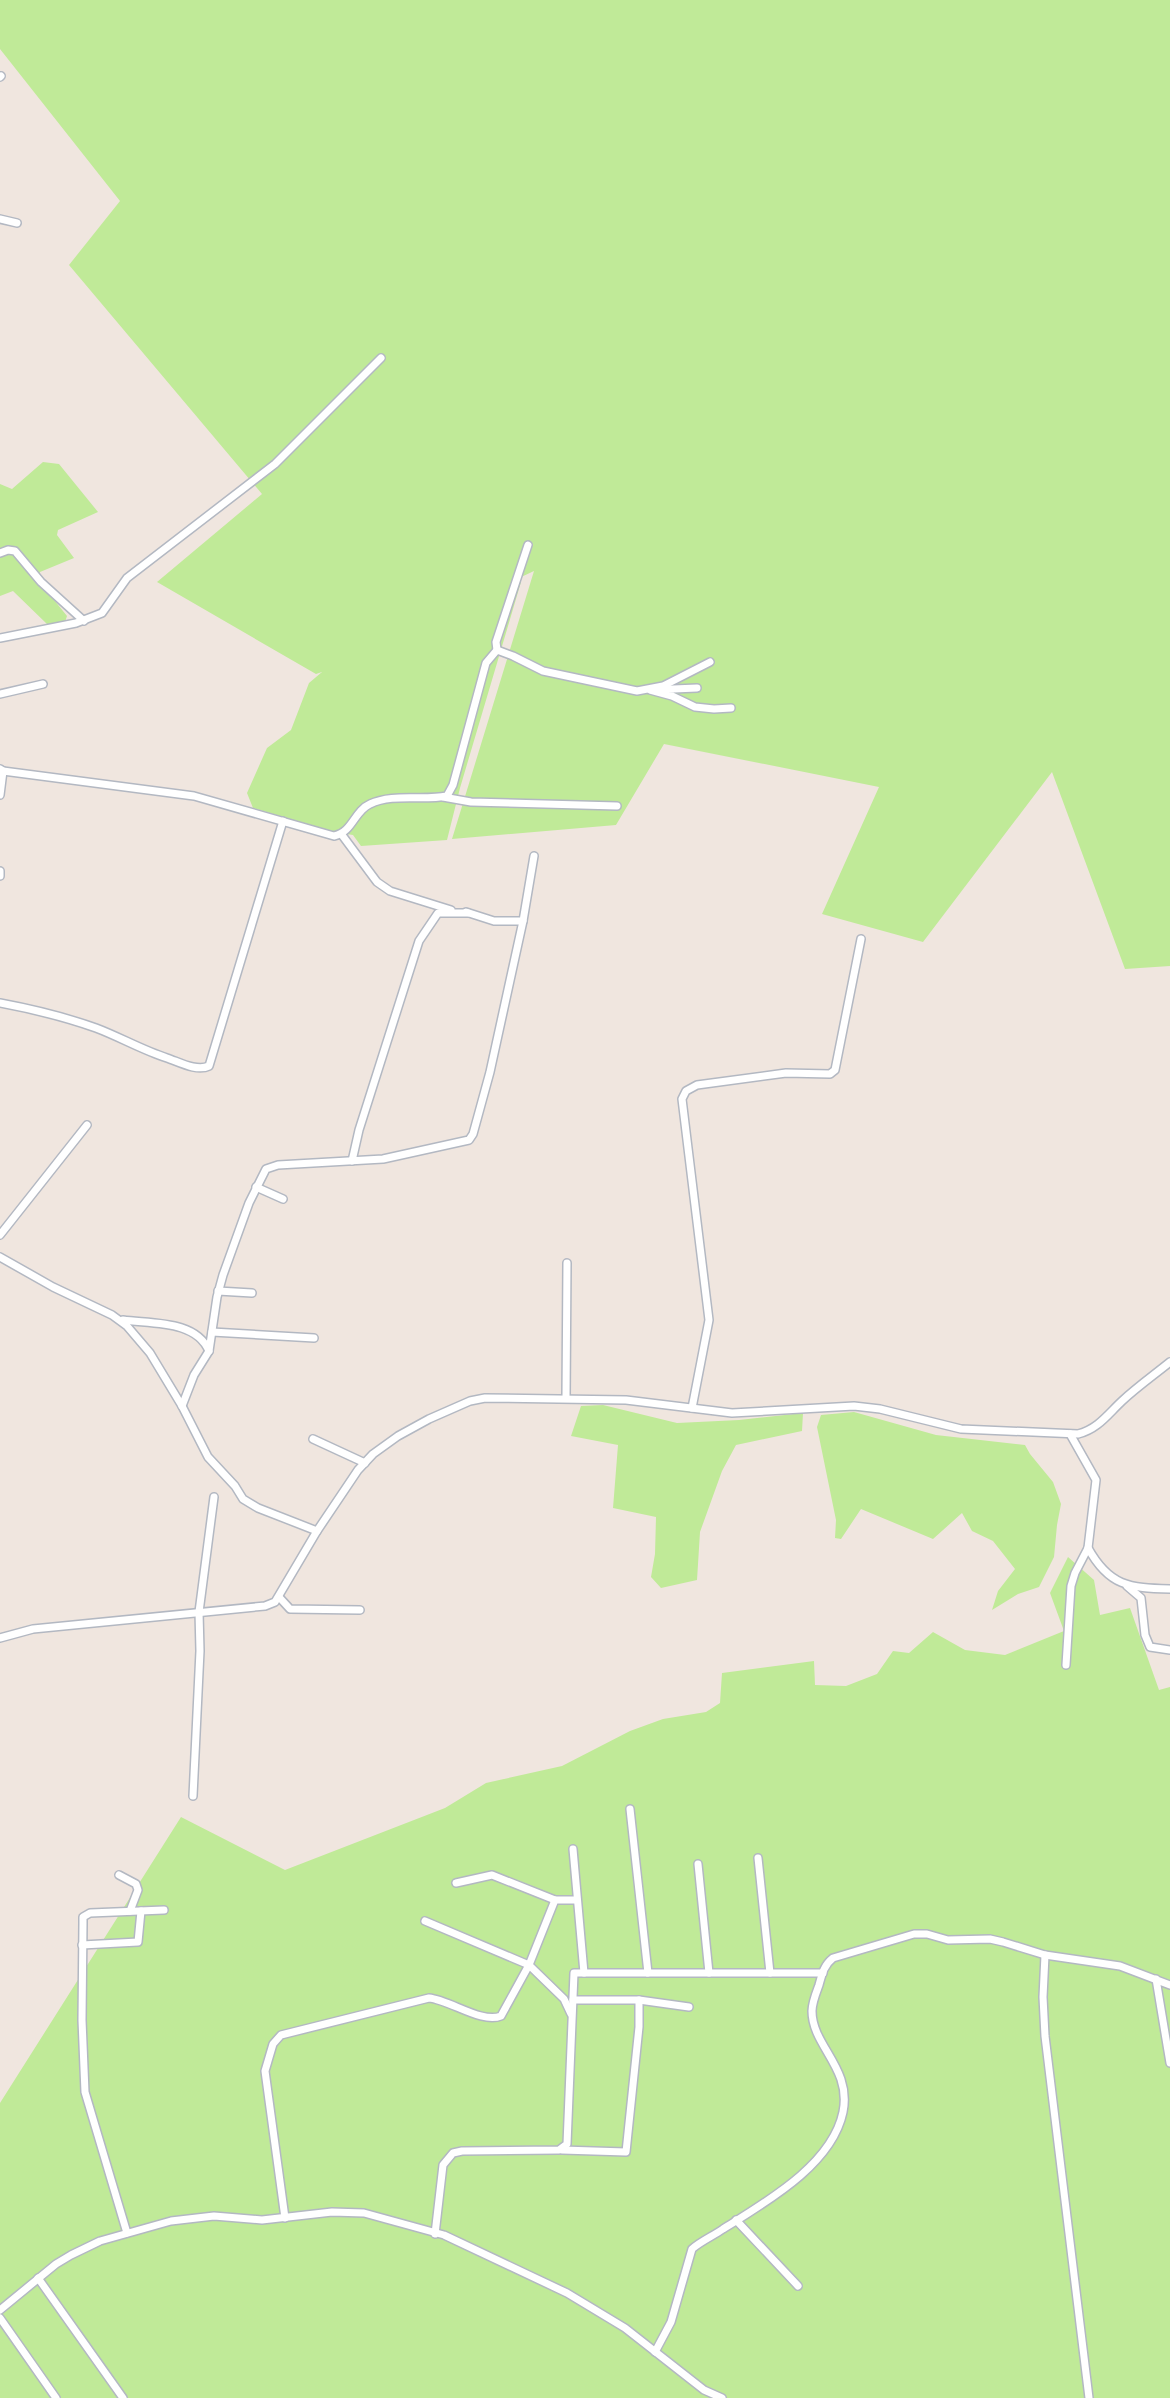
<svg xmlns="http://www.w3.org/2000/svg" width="1170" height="2398" font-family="Manrope,sans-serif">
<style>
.green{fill:#c0ea98}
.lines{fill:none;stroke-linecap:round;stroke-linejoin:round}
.street-casing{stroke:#b3b8c2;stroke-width:10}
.street{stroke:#fff;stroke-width:7}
</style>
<rect width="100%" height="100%" fill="#f0e6df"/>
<g class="green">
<polygon points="0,0 1170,0 1170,966 1125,969 1052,772 923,942 822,914 879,787 664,744 616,825 452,839 534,571 519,578 521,582 460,788 447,840 361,846 353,835 333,832 253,808 247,793 267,748 291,730 309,683 322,672 316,674 157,582 262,494 69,265 120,201 0,49"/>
<polygon points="43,462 59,464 98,512 58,530 57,535 74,558 40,572 38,580 67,616 65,622 48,625 13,591 0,596 0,484 12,489"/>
<polygon points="603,1405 677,1423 739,1420 803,1413 802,1431 736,1445 722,1471 700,1532 697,1580 661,1588 651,1577 655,1554 656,1517 613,1508 618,1445 571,1436 581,1406"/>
<polygon points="854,1412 936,1435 1025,1445 1030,1454 1053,1482 1061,1504 1057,1525 1054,1557 1039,1587 1018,1594 992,1610 998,1591 1015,1569 993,1541 972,1531 962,1513 933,1539 861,1509 841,1539 835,1538 836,1520 817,1427 821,1415"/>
<polygon points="1068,1557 1094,1580 1100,1615 1130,1608 1159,1690 1170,1687 1170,2398 0,2398 0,2103 181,1817 285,1870 445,1808 486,1783 562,1766 630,1731 663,1719 706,1712 720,1703 722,1673 814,1661 815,1685 846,1686 877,1674 893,1651 909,1653 933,1632 965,1650 1005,1655 1064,1631 1050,1593"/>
</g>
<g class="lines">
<g class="street-casing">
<g id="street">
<polyline points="0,77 1,76"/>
<polyline points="0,219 17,223"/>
<polyline points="0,553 8,550 15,551 41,582 84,621"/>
<polyline points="0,638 76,623 102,613 127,578 275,464 381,358"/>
<polyline points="497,650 496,642 528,545"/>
<polyline points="697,688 650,690 672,696 695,707 714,709 731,708"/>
<polyline points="0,694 43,684"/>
<polyline points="0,769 3,771 0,795"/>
<path d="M 3,771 L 194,796 L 334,836 C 353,832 354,811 370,804 C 393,793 422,801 447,796 L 453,785 L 486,663 L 497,650 L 513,656 L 543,671 L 637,691 L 663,686 L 710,662"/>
<polyline points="443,797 471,802 617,806"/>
<polyline points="342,835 377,882 390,891 451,910"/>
<polyline points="0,871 0,876"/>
<polyline points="466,912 494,921 523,921 534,856"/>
<path d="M 0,1003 C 32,1009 65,1017 96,1028 C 120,1037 142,1050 167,1058 C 179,1062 197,1072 209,1066 L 283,821"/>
<polyline points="352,1161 359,1130 419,941 438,913 468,913"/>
<polyline points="256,1187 283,1199"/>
<polyline points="0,1235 87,1125"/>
<polyline points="0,1257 53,1287 112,1315 127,1326 150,1353 182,1406 208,1457 235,1486 243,1499 258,1508 317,1531"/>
<polyline points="218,1291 252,1293"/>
<path d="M 123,1320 C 152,1324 196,1320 209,1351"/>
<polyline points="212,1332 314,1338"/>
<polyline points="566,1398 567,1263"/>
<polyline points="182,1406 194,1375 209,1351 217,1297 223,1275 249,1203 266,1169 278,1165 383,1159 469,1140 473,1134 490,1072 523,921"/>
<polyline points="692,1408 709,1320 682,1099 686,1091 697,1085 786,1073 830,1074 835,1070 861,939"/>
<polyline points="313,1439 365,1463"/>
<path d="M 1088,1548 C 1109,1586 1129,1588 1170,1589"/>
<polyline points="1127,1586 1141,1598 1145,1635 1150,1647 1170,1650"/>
<polyline points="279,1597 290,1609 360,1610"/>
<path d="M 0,1638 L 33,1629 L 265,1606 L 275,1602 L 317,1531 L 358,1470 L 373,1454 L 398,1436 L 429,1419 L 470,1401 L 485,1398 L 626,1400 L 732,1413 L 854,1406 L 880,1409 L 961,1429 L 1078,1434 C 1098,1429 1108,1414 1122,1401 C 1137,1387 1154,1375 1170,1362"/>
<polyline points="1066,1665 1071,1586 1075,1573 1088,1548 1096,1480 1070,1434"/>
<polyline points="193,1796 200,1651 199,1612 214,1497"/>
<polyline points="630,1809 648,1973"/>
<polyline points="573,1849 584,1973"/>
<polyline points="758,1858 770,1973"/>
<polyline points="698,1864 709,1973"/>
<polyline points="119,1875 136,1884 138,1890 130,1911"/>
<polyline points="456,1883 492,1875 555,1900"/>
<polyline points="425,1921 529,1965 564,1999 571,2014"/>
<polyline points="82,1945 138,1942 141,1911"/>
<polyline points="1045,1955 1043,1997 1045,2036 1089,2398"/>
<polyline points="1156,1979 1170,2063"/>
<polyline points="573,2000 639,2000 689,2007"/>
<polyline points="562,2150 626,2152 639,2027 639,2000"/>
<path d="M 285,2218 L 265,2071 L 273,2044 L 281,2035 L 429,1998 C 450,2000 482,2024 501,2016 L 529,1965 L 555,1900 L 577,1900"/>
<polyline points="736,2220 798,2286"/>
<polyline points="127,2233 85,2092 82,2020 83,1923 83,1917 90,1913 164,1910"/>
<polyline points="435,2234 443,2165 453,2153 462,2151 559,2150 567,2144 574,1973 823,1973"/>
<polyline points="38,2278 123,2398"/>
<polyline points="0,2310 56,2264 71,2255 100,2241 171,2221 214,2216 262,2220 332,2212 364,2213 444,2235 567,2293 625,2328 704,2390 722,2398"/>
<polyline points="0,2318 56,2398"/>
<path d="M 655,2352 L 671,2322 L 692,2249 C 701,2241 713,2236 723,2229 C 766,2202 832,2165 843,2112 C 852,2068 812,2046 812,2011 C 812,2003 816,1993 819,1985 C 822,1974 824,1965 833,1958 L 914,1934 L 927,1934 L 948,1940 L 990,1939 L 1003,1942 L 1045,1955 L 1120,1966 L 1170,1985"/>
</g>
</g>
<use href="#street" class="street"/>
</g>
</svg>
